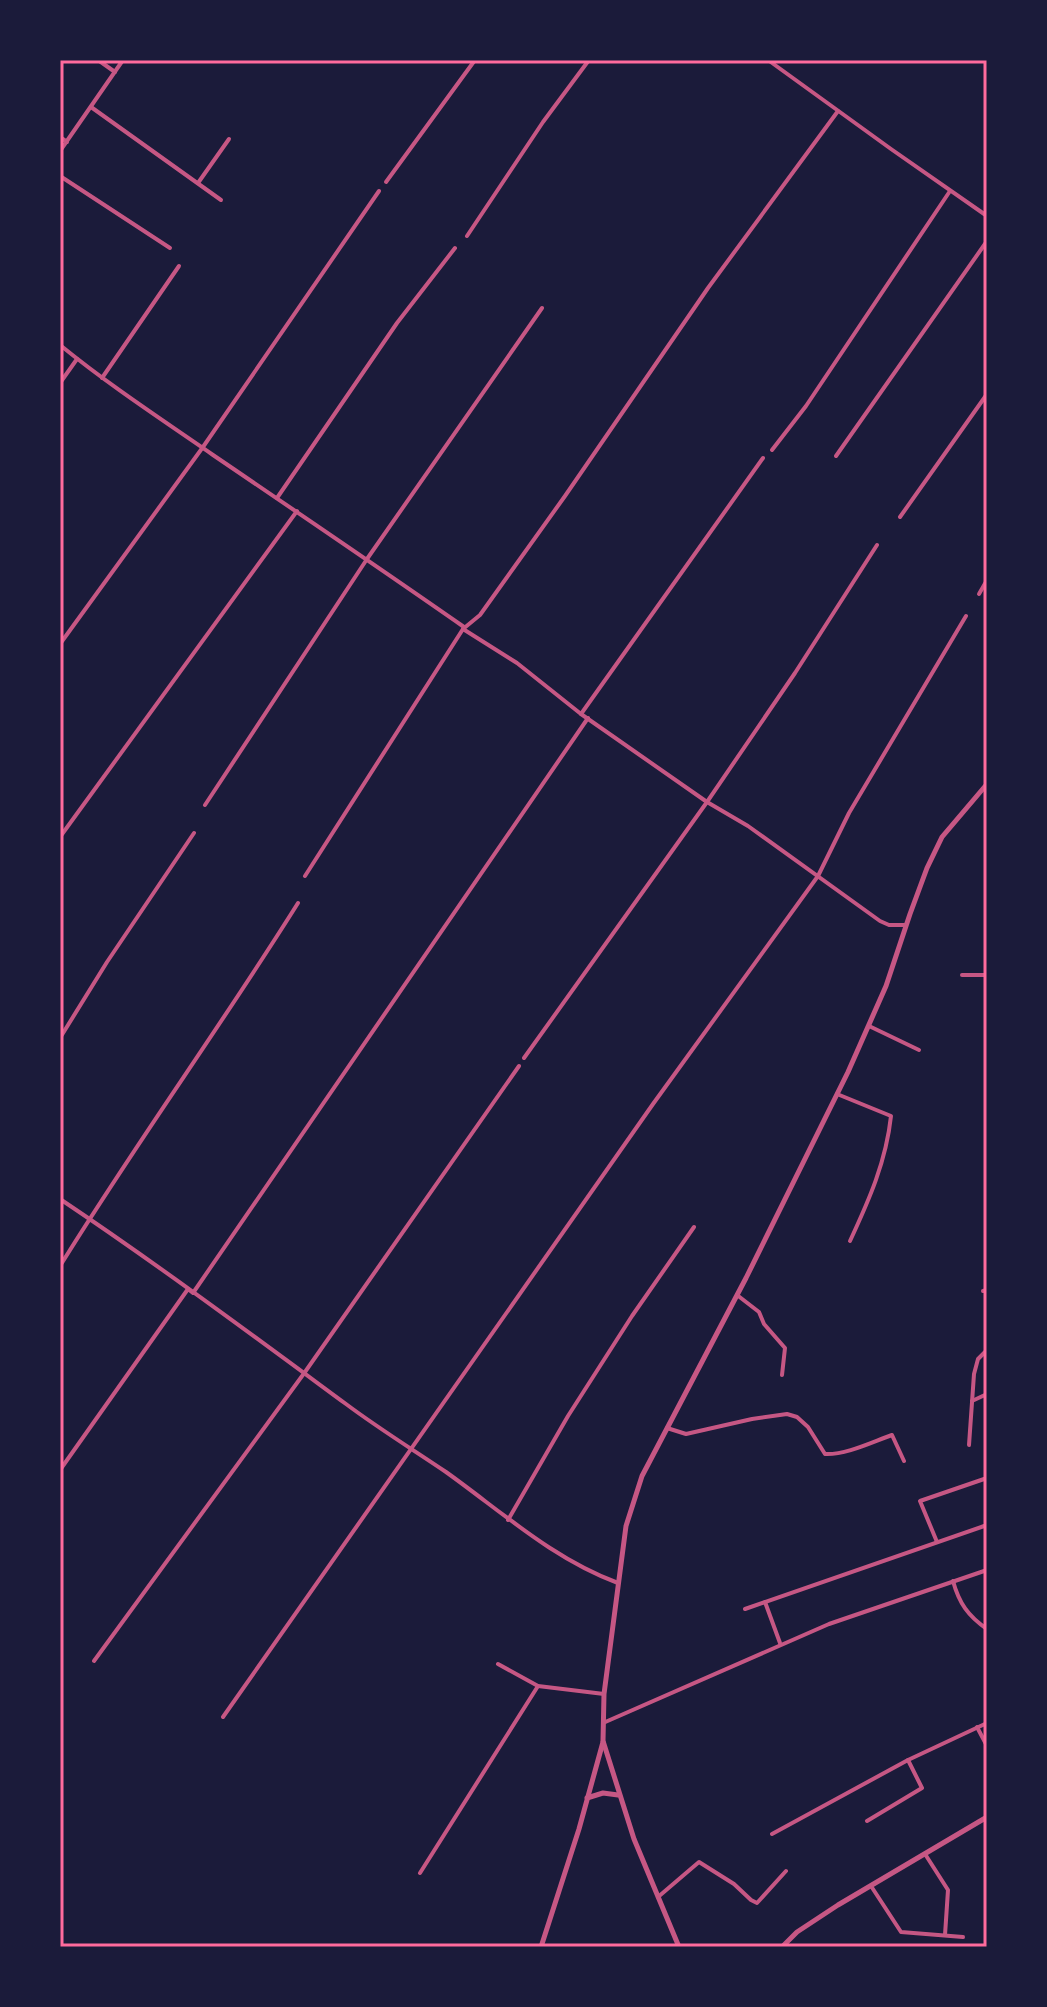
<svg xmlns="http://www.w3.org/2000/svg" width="1047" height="2007" font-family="'Space Grotesk',sans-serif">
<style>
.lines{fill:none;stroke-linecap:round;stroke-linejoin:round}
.minor{stroke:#c65784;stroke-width:4}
.tertiary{stroke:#c65784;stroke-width:5}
.neatline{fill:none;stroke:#ff6b9d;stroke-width:3}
</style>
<rect width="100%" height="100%" fill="#1b1b3a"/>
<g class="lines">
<g class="minor">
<polyline points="98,60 115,72"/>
<polyline points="768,60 891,149 987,216"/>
<polyline points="91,107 221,200"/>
<polyline points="60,137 67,142"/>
<polyline points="60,151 123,60"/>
<polyline points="60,176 170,248"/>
<polyline points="386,182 475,60"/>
<polyline points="198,183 229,139"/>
<polyline points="467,236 543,122 589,60"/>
<path d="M 60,345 C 109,385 161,419 213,455 C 297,512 381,569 464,627 L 463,629 L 517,663 L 581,714 L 707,802 L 748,826 L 880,921 L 889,925 L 906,925"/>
<polyline points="102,378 179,266"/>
<polyline points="60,383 77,359"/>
<polyline points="772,450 806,406 950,191"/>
<polyline points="836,456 987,241"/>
<polyline points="277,498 397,323 455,248"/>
<polyline points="900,517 987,394"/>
<polyline points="979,594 987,580"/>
<polyline points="60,644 203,447 379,191"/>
<polyline points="581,714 763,458"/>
<polyline points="205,805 367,559 542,308"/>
<polyline points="60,837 297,511"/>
<polyline points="305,876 463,629 480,615 565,496 708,288 838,111"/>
<polyline points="962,975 987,975"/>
<polyline points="869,1026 919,1050"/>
<polyline points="60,1038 107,962 194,833"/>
<polyline points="524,1058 707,802 795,673 877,545"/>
<path d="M 837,1094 L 891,1116 C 886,1162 869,1200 850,1241"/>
<path d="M 60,1199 C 157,1264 251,1334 346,1404 C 378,1428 412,1449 446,1472 C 502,1512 553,1559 618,1583"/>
<path d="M 60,1266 C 136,1143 221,1026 298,903"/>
<polyline points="983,1291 987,1290"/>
<polyline points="737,1295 759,1312 764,1324 785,1348 782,1375"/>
<polyline points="972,1401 987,1394"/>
<path d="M 667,1428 L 686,1434 L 752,1419 L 787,1414 L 797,1417 L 808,1427 L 825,1454 C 846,1455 872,1442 892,1435 L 904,1461"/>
<polyline points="969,1445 974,1374 978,1359 987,1350"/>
<polyline points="60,1470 188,1289 193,1293 588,718"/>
<polyline points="508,1520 568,1416 632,1316 694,1227"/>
<polyline points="937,1542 920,1501 987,1478"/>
<path d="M 953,1581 C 959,1603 968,1616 987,1629"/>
<polyline points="765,1602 780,1643"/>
<polyline points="745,1609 987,1525"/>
<polyline points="94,1661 305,1372 519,1066"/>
<polyline points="498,1664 538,1686 604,1694"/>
<polyline points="223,1717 653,1104 818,876 849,813 966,616"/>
<polyline points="603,1723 829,1624 987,1570"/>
<polyline points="977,1727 987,1746"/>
<polyline points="867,1821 922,1788 908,1760"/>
<polyline points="772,1834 908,1760 987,1723"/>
<polyline points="925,1854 948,1890 945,1935"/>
<polyline points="420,1873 538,1686"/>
<polyline points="871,1886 901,1932 963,1937"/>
<polyline points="658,1897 699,1862 734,1884 751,1900 757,1903 786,1871"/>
</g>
<g class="tertiary">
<polyline points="587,1798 603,1793 618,1795"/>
<polyline points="541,1947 579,1829 603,1742"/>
<polyline points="679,1947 634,1839 603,1741 604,1694 626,1526 642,1476 746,1278 848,1072 886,986 910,914 927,868 942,837 987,784"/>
<polyline points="782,1947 797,1932 838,1905 987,1817"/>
</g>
</g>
<rect width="1047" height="2007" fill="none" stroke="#1b1b3a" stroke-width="124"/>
<rect x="62" y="62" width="923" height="1883" class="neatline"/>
</svg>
